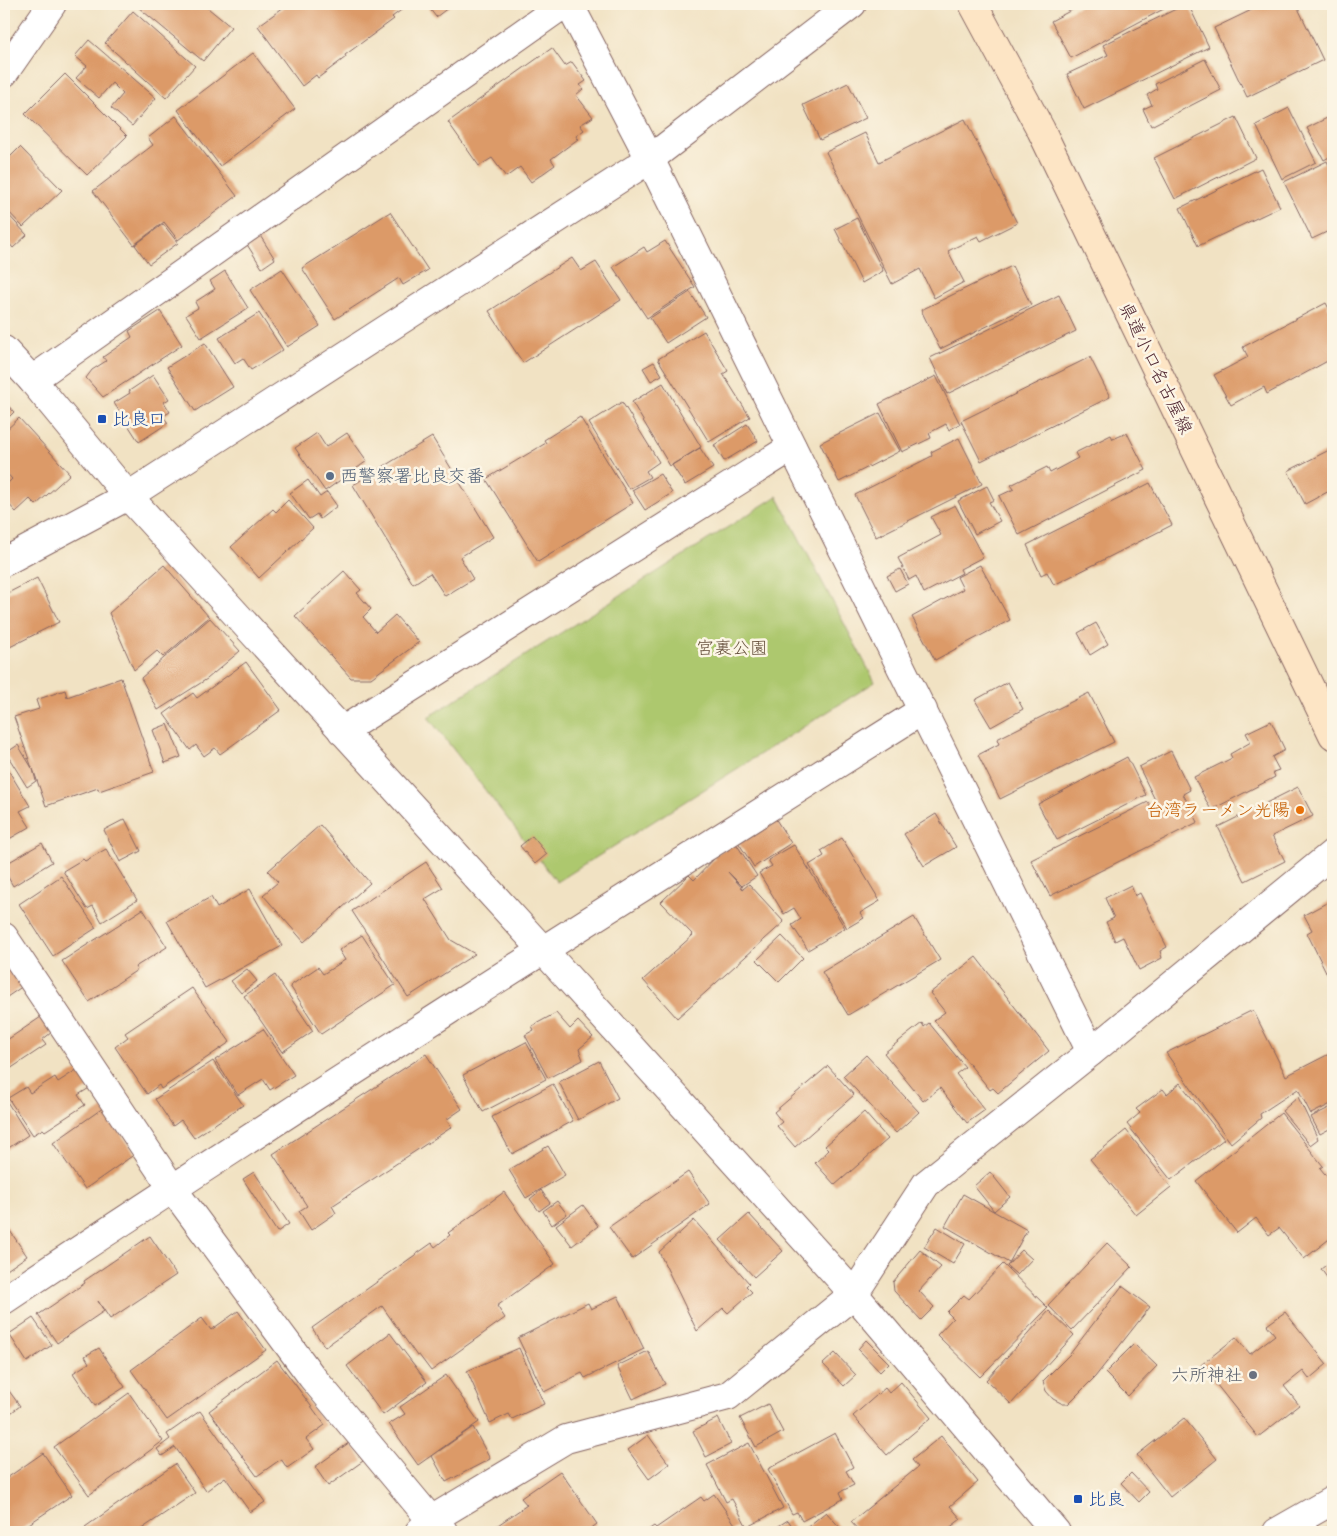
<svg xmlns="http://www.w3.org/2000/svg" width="1337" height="1536" font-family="'Gochi Hand','Klee One',sans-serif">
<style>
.green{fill:#adc86e;stroke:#7c744c}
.building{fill:#dc9a68}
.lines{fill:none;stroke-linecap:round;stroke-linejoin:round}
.minor-casing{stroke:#846360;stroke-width:30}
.tertiary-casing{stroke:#846360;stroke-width:30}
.secondary-casing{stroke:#846360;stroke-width:30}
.minor{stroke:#fff;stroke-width:28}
.tertiary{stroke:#fff;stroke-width:28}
.secondary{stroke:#fde5c5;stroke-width:28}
.transit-dot{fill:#1a4fb4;stroke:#fcf5e5;stroke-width:2}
.service-dot{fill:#5c6f8a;stroke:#fcf5e5;stroke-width:2}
.food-dot{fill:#e8710a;stroke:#fcf5e5;stroke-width:2}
.worship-dot{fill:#6b7280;stroke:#fcf5e5;stroke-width:2}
.labels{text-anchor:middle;stroke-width:5;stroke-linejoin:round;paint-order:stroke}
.street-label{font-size:18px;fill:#4a1f2b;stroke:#fcf5e5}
.transit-label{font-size:18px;fill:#164399;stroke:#fcf5e5;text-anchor:start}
.service-label{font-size:18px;fill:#4e5e75;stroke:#fcf5e5;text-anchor:start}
.park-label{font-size:18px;fill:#68523f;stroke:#fcf5e5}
.food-label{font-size:18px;fill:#c56008;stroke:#fcf5e5;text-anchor:end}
.worship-label{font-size:18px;fill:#5b616d;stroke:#fcf5e5;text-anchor:end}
</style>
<rect width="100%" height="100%" fill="#fcf5e5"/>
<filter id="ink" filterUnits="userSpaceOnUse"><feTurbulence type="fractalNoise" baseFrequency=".02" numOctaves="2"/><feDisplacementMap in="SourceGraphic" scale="10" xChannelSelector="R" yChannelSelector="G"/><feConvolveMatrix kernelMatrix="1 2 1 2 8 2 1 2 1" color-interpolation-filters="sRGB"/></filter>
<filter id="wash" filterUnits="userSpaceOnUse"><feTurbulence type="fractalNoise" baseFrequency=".0096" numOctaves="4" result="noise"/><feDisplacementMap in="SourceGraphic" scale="20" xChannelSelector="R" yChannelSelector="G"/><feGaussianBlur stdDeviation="1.12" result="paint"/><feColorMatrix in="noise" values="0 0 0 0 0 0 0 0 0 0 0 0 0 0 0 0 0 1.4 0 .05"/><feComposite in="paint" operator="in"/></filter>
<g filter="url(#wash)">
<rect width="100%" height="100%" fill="#f1e2c3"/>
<polygon class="green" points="777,496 875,682 557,882 428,717"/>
<g id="blocks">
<g class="building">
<polygon points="141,4 203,4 231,27 203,61 138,7"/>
<polygon points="288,4 401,4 404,8 392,17 394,19 345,55 346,57 318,78 316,75 302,86 258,26"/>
<polygon points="426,4 453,4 436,17"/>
<polygon points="775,4 791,4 779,10"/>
<polygon points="1083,4 1173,4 1071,58 1051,21"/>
<polygon points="1186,4 1188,4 1209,47 1084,109 1067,74 1108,55 1103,45"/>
<polygon points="1264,4 1296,4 1323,60 1247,97 1214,28"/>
<polygon points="133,11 195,66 166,98 105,43"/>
<polygon points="89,40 156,98 132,126 111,108 123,94 112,83 99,98 76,78 87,66 75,56"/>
<polygon points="552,48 565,66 572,62 586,81 580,85 583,89 576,95 593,117 580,125 584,130 576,136 578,139 551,159 555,165 531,182 520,167 506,177 492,158 479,166 448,122"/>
<polygon points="253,53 295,109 220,166 178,110"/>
<polygon points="1205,59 1221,90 1151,126 1143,109 1152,105 1147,95 1157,89 1155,84"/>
<polygon points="65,74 127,136 87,175 25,114"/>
<polygon points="848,83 866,118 820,140 803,105"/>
<polygon points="1289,108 1316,162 1282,179 1256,125"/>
<polygon points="1333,115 1333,155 1324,160 1307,128"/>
<polygon points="176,116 237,196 178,240 164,222 134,245 93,191 153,145 148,138"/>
<polygon points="1236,117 1256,158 1175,199 1154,158"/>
<polygon points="965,119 1017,223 981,241 978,236 948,251 964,282 934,298 920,269 892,284 826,152 865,133 879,162"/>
<polygon points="20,147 62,190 23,227 4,207 4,163"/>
<polygon points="1327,161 1333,174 1333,229 1312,239 1284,182"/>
<polygon points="1261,168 1280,207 1198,246 1180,208"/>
<polygon points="4,210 27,235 13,248 4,237"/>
<polygon points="390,212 428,270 403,285 399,278 335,319 302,268"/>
<polygon points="857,218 883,271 862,283 835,229"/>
<polygon points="163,224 178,243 149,264 135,245"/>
<polygon points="259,234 275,259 262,268 246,243"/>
<polygon points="665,241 695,287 647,318 613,267 644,247 647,252"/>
<polygon points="572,258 581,271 596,262 621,300 523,363 489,311"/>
<polygon points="1012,266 1031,305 940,349 921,310"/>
<polygon points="282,269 320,326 287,347 250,290"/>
<polygon points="225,271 248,308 201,338 186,315 198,308 195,302 215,289 210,281"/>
<polygon points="690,292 706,317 666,343 650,318"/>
<polygon points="1059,295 1076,331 947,394 930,358"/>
<polygon points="1326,303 1333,316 1333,358 1267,394 1264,387 1231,405 1214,375 1248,357 1243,347"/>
<polygon points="160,311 182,345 103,397 86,378 92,370 106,361 103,357 132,337 129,331"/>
<polygon points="259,313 283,350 251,370 243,358 235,363 219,338"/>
<polygon points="704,331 728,371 723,374 750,417 709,442 658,359"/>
<polygon points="205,343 233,387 195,411 167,367"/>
<polygon points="1090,357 1110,397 981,461 961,421"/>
<polygon points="654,362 662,375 651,381 643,368"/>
<polygon points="153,375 169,399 164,402 170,412 163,416 168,423 139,442 114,403 130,393 129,391"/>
<polygon points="936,376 960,424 949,430 946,424 929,433 931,438 902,452 879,404"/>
<polygon points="663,383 701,447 670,466 632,402"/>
<polygon points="4,401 14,412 4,422"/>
<polygon points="622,402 659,462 646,471 650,477 629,489 589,423"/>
<polygon points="880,413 900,451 839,482 820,443"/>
<polygon points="580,417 633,503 538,562 486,479 546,443 544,440"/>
<polygon points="19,418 70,474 36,505 30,499 16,512 4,499 4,487 12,479 4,470 4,432"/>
<polygon points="747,424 758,441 724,461 714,445"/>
<polygon points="317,433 326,447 347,433 367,461 325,491 295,448"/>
<polygon points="1127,433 1146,470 1019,535 999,496 1014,489 1011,485 1047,467 1050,473 1078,458 1075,453 1111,435 1113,439"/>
<polygon points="432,437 493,537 460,557 473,579 445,596 430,573 413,584 353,485"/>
<polygon points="959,438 982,484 876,537 855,495 932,456 931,452"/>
<polygon points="700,448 713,468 685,485 672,465"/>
<polygon points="1333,448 1333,489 1305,504 1288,471"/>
<polygon points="660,474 672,493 645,510 632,490"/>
<polygon points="308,480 320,497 327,492 337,506 320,519 317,514 309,519 290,493"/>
<polygon points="1150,483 1172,525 1054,585 1047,572 1041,575 1027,545"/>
<polygon points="987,486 994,500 989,502 1000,521 975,534 958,501"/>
<polygon points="288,500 313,528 259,578 231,547 273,509 276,512"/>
<polygon points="955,505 983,557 960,569 962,573 924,593 916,576 909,580 898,558 941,535 931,517"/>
<polygon points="164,565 209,617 163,657 157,651 134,670 109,613"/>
<polygon points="980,565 1010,620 935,660 912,617 963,589 957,577"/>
<polygon points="900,569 908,584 895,591 887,576"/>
<polygon points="344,571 361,590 357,593 371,609 363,617 376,632 395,615 419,642 371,678 351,678 295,616"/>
<polygon points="37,578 59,622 4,650 4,595"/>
<polygon points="210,618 240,651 207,679 158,710 141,678"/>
<polygon points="1096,623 1108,644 1090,655 1078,633"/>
<polygon points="246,662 281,710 220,754 215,748 204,756 196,745 190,750 164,714 193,693 197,698"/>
<polygon points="121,678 154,772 99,791 98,788 46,806 33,769 36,781 27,787 6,753 18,745 32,768 14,717 39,709 36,700 65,690 67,697"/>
<polygon points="1008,682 1023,709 991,727 975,700"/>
<polygon points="1089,693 1114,742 1000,799 978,755 999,744 997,739"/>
<polygon points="1271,721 1285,750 1272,757 1279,770 1273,772 1275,777 1211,810 1194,777 1232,758 1230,754 1251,742 1246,733"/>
<polygon points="168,724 181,757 165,763 153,730"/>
<polygon points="1171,751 1190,790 1183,794 1198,822 1050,896 1031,860 1148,802 1152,810 1158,806 1139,767"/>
<polygon points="1127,757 1146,795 1057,840 1038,804"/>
<polygon points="4,763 30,806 20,811 30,827 4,842"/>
<polygon points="1298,787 1313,816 1272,836 1285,861 1245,881 1218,827"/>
<polygon points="936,814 956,847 924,866 904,834"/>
<polygon points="775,818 791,843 754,867 738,842"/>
<polygon points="125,819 141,851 120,862 104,830"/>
<polygon points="320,825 370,883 304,942 263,895 278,882 268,871"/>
<polygon points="532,836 547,854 535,864 520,846"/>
<polygon points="842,838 880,901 860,913 864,918 847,928 809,865 824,856 821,851"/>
<polygon points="735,842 757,876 742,886 728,872 743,889 749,884 784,922 677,1018 643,980 693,935 661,902 689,875 694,880 715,858 713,856"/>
<polygon points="42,843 52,862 13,886 4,870 4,865"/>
<polygon points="794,845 845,928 808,950 792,925 801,919 794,908 784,914 759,873 772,866 768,860"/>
<polygon points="106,849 137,900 102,922 93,906 87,909 63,871 83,859 85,861"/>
<polygon points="426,862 443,888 425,899 451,940 475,954 408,997 352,911"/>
<polygon points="61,876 96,928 53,956 19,904"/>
<polygon points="1131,885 1135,896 1140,893 1167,947 1160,951 1162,958 1139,970 1123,937 1115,941 1106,922 1114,918 1105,898"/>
<polygon points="250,889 282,946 205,988 167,921 211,897 217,908"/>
<polygon points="1330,901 1333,907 1333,986 1307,933 1312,930 1304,915"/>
<polygon points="143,909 167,947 135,967 137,970 89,1002 62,961"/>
<polygon points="914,917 940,960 848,1015 822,972"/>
<polygon points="362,935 395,985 321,1034 290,986 318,967 323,974 345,960 339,950"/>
<polygon points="782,936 803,958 779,982 757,960"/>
<polygon points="4,957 23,986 4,999"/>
<polygon points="976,957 1049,1051 998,1093 993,1088 990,1090 934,1020 945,1012 930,993"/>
<polygon points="247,969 257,981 241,993 231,981"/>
<polygon points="275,975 313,1031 282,1052 244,996"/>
<polygon points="192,988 230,1042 161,1089 159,1085 147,1094 115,1047 128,1037 125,1033"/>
<polygon points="1253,1010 1286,1076 1333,1052 1333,1103 1311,1114 1298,1089 1260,1114 1261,1118 1231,1143 1205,1108 1166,1053"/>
<polygon points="556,1013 570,1029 578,1021 593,1037 579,1049 583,1060 548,1078 525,1035 534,1030 532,1026"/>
<polygon points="41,1017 52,1032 42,1040 46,1045 4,1073 4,1042"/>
<polygon points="922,1023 924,1027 929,1023 965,1067 956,1074 985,1110 967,1123 940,1088 923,1101 884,1053"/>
<polygon points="263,1029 294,1075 270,1090 263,1079 238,1095 215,1060"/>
<polygon points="526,1042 546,1079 483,1112 463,1075"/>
<polygon points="426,1054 462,1109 446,1120 452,1127 332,1206 336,1213 311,1230 299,1211 307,1206 273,1154"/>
<polygon points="866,1055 919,1112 896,1133 843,1076"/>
<polygon points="213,1061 243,1105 194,1138 181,1120 173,1126 155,1099"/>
<polygon points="599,1061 618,1098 578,1120 559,1082"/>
<polygon points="828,1066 854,1095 795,1147 777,1126 782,1122 774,1112"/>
<polygon points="78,1069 91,1087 78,1095 85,1105 45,1131 43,1129 33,1135 8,1098 26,1087 30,1093 55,1077 58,1082"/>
<polygon points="1180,1083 1224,1139 1171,1180 1127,1124 1140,1113 1136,1109 1163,1089 1167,1094"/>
<polygon points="553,1084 573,1121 512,1154 492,1117"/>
<polygon points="4,1097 28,1135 4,1151"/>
<polygon points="1298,1097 1318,1139 1310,1145 1282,1111"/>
<polygon points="1333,1106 1333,1127 1320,1134 1311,1117"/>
<polygon points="103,1108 135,1154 85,1189 53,1143"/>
<polygon points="864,1112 888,1139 835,1185 815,1163 829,1150 825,1146"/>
<polygon points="1281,1113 1323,1166 1320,1168 1333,1184 1328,1188 1333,1195 1333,1236 1304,1259 1279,1228 1269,1235 1256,1218 1237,1233 1196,1181"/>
<polygon points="1126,1130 1171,1187 1136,1215 1090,1159"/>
<polygon points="548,1146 565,1175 526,1198 509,1170"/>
<polygon points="254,1172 289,1224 277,1232 243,1179"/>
<polygon points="688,1172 710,1204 632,1259 609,1227"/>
<polygon points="990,1172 1010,1197 994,1211 974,1186"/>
<polygon points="541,1190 550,1203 539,1211 530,1199"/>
<polygon points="504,1192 555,1264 497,1306 505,1318 431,1371 419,1355 417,1356 382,1306 325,1347 312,1328 432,1243 435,1247 450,1235 448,1233"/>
<polygon points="963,1194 1027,1230 1009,1263 945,1226"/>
<polygon points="557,1201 567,1214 552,1225 543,1211"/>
<polygon points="583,1205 598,1226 572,1246 556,1225"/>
<polygon points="749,1214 783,1251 754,1277 720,1240"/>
<polygon points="694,1220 749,1283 746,1286 752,1292 728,1313 723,1308 697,1331 659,1252"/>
<polygon points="4,1222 27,1256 4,1272"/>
<polygon points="937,1227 965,1244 953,1264 924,1247"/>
<polygon points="150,1236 176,1275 110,1319 98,1301 104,1311 57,1343 38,1315 85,1283 84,1281"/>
<polygon points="1107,1243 1132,1267 1072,1330 1048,1305"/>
<polygon points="920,1250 941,1267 919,1291 934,1307 921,1320 894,1291 893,1282"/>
<polygon points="1022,1250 1032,1259 1017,1275 1007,1266"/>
<polygon points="1333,1260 1333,1286 1321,1269"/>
<polygon points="1003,1264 1048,1308 980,1377 937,1335 953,1318 947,1312 964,1295 969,1299"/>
<polygon points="1122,1286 1150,1307 1095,1377 1068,1404 1063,1404 1053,1399 1046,1391 1043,1381 1070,1354"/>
<polygon points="618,1296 644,1349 585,1378 582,1373 544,1392 518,1338 588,1303 591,1309"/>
<polygon points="238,1311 266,1350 167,1420 131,1370 202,1318 211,1330"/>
<polygon points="1049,1311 1074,1335 1011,1404 986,1380"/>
<polygon points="1285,1312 1327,1364 1309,1379 1303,1371 1284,1386 1299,1405 1258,1437 1201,1365 1236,1337 1250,1354 1275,1335 1267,1325"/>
<polygon points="33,1318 52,1345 27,1362 9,1334"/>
<polygon points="390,1333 427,1382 383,1415 347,1366"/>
<polygon points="866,1340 889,1363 880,1372 858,1349"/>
<polygon points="1134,1344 1157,1366 1128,1396 1105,1373"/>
<polygon points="99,1348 125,1387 95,1406 73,1373 89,1363 85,1356"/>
<polygon points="519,1348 544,1404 512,1419 509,1414 490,1423 467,1371"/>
<polygon points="648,1351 665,1384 633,1399 617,1366"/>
<polygon points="835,1353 856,1375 844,1386 823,1364"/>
<polygon points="277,1360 325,1425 306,1439 314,1449 287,1468 281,1459 257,1476 209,1411"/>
<polygon points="446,1375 479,1422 418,1465 389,1424 405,1414 400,1407"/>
<polygon points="901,1382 931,1418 887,1455 853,1416 885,1388 889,1393"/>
<polygon points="4,1384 20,1406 4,1418"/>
<polygon points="129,1393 163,1441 89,1495 54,1447"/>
<polygon points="768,1404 783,1432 756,1447 740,1418"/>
<polygon points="200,1411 265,1502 250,1512 225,1477 206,1491 175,1447 162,1456 157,1449 170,1439 167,1434"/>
<polygon points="718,1418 731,1444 706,1457 693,1431"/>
<polygon points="1184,1418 1217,1459 1170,1497 1137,1455"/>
<polygon points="473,1427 490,1459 446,1482 432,1456"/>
<polygon points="835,1433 853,1467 846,1471 854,1485 840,1492 843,1499 802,1521 797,1512 792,1514 768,1469"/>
<polygon points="648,1435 669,1464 649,1479 628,1450"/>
<polygon points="941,1436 978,1482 950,1506 961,1519 944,1532 860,1532 851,1522 918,1467 912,1460"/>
<polygon points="350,1442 363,1461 328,1486 315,1467"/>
<polygon points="749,1443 783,1508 747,1527 732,1499 726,1502 707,1465"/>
<polygon points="43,1453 72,1495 17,1532 4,1532 4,1480"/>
<polygon points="175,1464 195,1493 137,1532 88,1532 85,1527"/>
<polygon points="560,1471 597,1524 586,1532 499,1532 495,1527 527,1505 521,1498"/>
<polygon points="1131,1473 1149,1492 1139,1502 1121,1483"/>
<polygon points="714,1494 737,1527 730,1532 645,1532 654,1526 656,1528 701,1497 704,1501"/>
<polygon points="826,1512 844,1532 808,1532 805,1529"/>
<polygon points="788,1520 796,1532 769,1532"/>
<polygon points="1333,1524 1333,1532 1319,1532"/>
</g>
</g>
</g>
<g filter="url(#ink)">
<use href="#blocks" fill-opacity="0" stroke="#846360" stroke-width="1"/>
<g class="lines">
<g class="minor-casing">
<g id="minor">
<polyline points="569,4 650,159 1091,1052"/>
<polyline points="4,73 52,4"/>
<polyline points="32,380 564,4"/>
<polyline points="4,562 128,496"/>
<polyline points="342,731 792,447"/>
<polyline points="4,937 172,1188 312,1377 431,1520 443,1531"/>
<path d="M 4,1300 C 307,1098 615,904 923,710"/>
<polyline points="419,1532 431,1520 566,1439 728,1396 854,1294 926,1184 1091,1052 1333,853"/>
<polyline points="1277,1532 1333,1500"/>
</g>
</g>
<g class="tertiary-casing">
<g id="tertiary">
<polyline points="4,350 32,380 128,496 542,949 854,1294 1056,1532"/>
<polyline points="128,496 650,159 852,4"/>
</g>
</g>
<g class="secondary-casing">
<polyline id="secondary" points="973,4 1041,130 1333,735"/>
</g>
<use href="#minor" class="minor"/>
<use href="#tertiary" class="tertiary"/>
<use href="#secondary" class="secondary"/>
</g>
</g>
<g class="transit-dot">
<rect x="97" y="414" width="10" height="10" rx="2.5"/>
<rect x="1073" y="1494" width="10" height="10" rx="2.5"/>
</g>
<circle class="service-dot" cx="330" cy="476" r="5"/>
<circle class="food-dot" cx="1300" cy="810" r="5"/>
<circle class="worship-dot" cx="1253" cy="1375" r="5"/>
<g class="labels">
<g class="street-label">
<text transform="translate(1156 368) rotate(64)" y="6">県道小口名古屋線</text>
</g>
<g class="transit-label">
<text x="112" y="425">比良口</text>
<text x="1088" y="1505">比良</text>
</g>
<g class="service-label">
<text x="340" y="482">西警察署比良交番</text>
</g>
<g class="park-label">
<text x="732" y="654">宮裏公園</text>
</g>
<g class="food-label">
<text x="1290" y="816">台湾ラーメン光陽</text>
</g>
<g class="worship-label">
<text x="1243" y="1381">六所神社</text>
</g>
</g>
<rect width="1337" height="1536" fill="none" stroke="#fcf5e5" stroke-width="20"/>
</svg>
